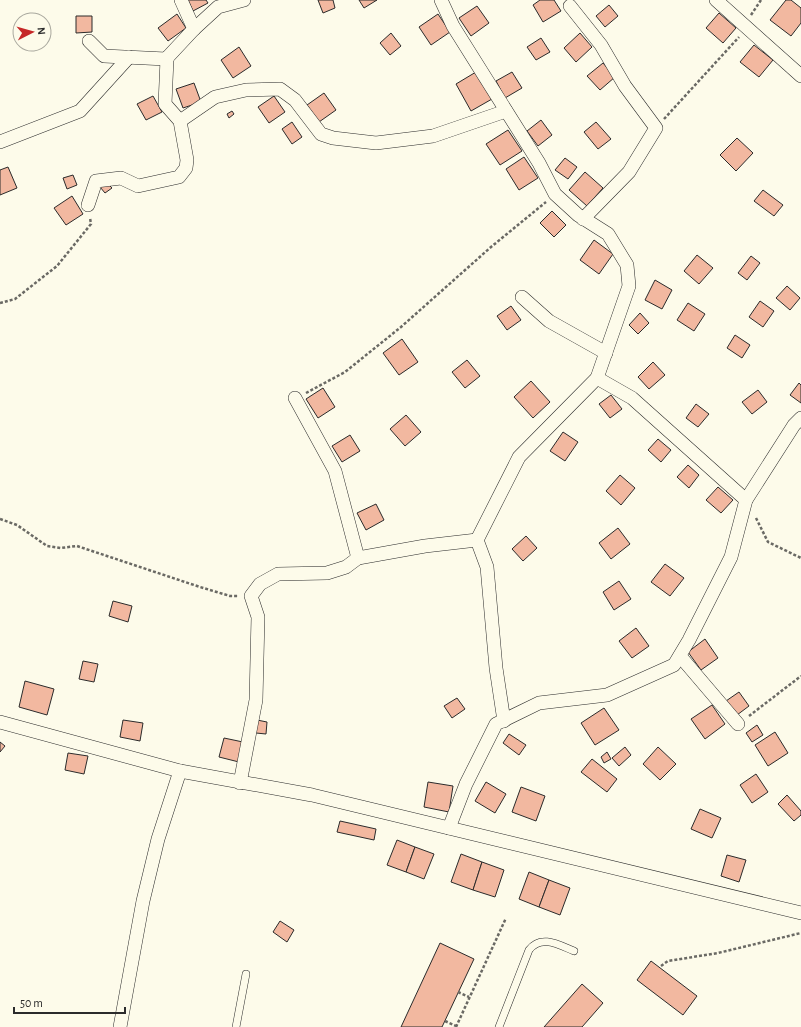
<svg xmlns="http://www.w3.org/2000/svg" width="801" height="1027" font-family="'Alegreya Sans',sans-serif">
<style>
.building{fill:#f2b8a0;stroke:#2b2b2b}
.lines{fill:none;stroke-linecap:round;stroke-linejoin:round}
.lane-casing{stroke:#2b2b2b;stroke-width:8}
.street-casing{stroke:#2b2b2b;stroke-width:14}
.path{stroke:#6a6964;stroke-width:2.5;stroke-dasharray:3 2;stroke-linecap:butt}
.lane{stroke:#fdfbea;stroke-width:7}
.street{stroke:#fdfbea;stroke-width:13}
</style>
<rect width="100%" height="100%" fill="#fdfbea"/>
<g class="building">
<polygon points="188,0 206,0 208,3 193,11"/>
<polygon points="318,0 333,0 335,8 323,13"/>
<polygon points="359,0 377,0 364,8"/>
<polygon points="540,0 554,0 561,11 543,22 533,5"/>
<polygon points="786,0 791,0 801,8 801,23 791,36 770,20"/>
<polygon points="609,5 618,16 605,27 596,16"/>
<polygon points="477,6 489,23 471,36 459,18"/>
<polygon points="719,13 736,28 723,43 706,28"/>
<polygon points="177,14 186,28 168,41 158,28"/>
<polygon points="438,14 450,32 431,45 419,27"/>
<polygon points="76,16 92,16 92,32 76,33"/>
<polygon points="391,33 401,46 390,55 380,43"/>
<polygon points="580,33 592,47 576,62 564,48"/>
<polygon points="541,38 550,52 536,60 527,47"/>
<polygon points="754,45 773,60 759,77 740,62"/>
<polygon points="239,47 251,66 233,78 221,60"/>
<polygon points="603,63 615,77 600,90 587,76"/>
<polygon points="476,72 492,99 471,111 456,84"/>
<polygon points="512,72 522,88 505,98 496,81"/>
<polygon points="194,83 201,102 183,108 176,89"/>
<polygon points="324,93 336,110 319,122 307,105"/>
<polygon points="153,96 162,112 146,120 137,104"/>
<polygon points="274,96 285,112 269,123 258,107"/>
<polygon points="232,111 234,114 229,118 227,114"/>
<polygon points="541,120 552,135 538,146 527,131"/>
<polygon points="292,122 302,137 292,144 282,129"/>
<polygon points="596,122 611,139 598,149 584,132"/>
<polygon points="508,130 522,151 500,165 486,144"/>
<polygon points="737,138 753,153 736,171 720,155"/>
<polygon points="524,157 538,178 519,190 506,169"/>
<polygon points="565,158 577,167 568,179 555,170"/>
<polygon points="8,167 17,188 0,195 0,170"/>
<polygon points="585,172 603,188 587,206 569,190"/>
<polygon points="73,175 77,185 67,189 63,178"/>
<polygon points="106,182 112,188 105,193 100,187"/>
<polygon points="763,190 783,205 774,216 754,201"/>
<polygon points="72,196 83,214 66,225 54,208"/>
<polygon points="552,211 566,225 554,237 540,223"/>
<polygon points="594,240 613,254 599,274 580,260"/>
<polygon points="697,255 713,268 699,284 684,271"/>
<polygon points="751,256 760,263 747,280 738,273"/>
<polygon points="655,280 672,290 662,309 645,300"/>
<polygon points="787,286 800,298 790,310 776,298"/>
<polygon points="760,301 774,311 763,327 749,317"/>
<polygon points="688,303 705,314 694,331 677,320"/>
<polygon points="511,306 521,320 507,330 497,316"/>
<polygon points="640,313 649,323 638,334 629,325"/>
<polygon points="735,335 750,345 742,358 727,348"/>
<polygon points="402,339 418,362 399,375 383,353"/>
<polygon points="467,360 480,376 465,388 452,372"/>
<polygon points="653,362 665,375 649,389 638,377"/>
<polygon points="531,381 550,402 533,418 514,397"/>
<polygon points="799,383 801,385 801,403 790,395"/>
<polygon points="323,388 335,407 318,418 306,399"/>
<polygon points="758,390 767,402 752,414 742,402"/>
<polygon points="611,395 622,409 610,418 599,404"/>
<polygon points="696,404 709,414 698,427 686,418"/>
<polygon points="406,415 421,432 405,446 390,429"/>
<polygon points="563,432 578,442 565,461 550,451"/>
<polygon points="350,435 360,451 342,462 332,446"/>
<polygon points="658,439 671,450 661,462 648,450"/>
<polygon points="688,465 699,475 689,488 677,477"/>
<polygon points="620,475 635,488 621,505 606,491"/>
<polygon points="718,487 733,500 721,513 706,500"/>
<polygon points="376,504 384,520 366,530 357,513"/>
<polygon points="618,528 630,544 611,559 599,543"/>
<polygon points="526,536 537,548 523,561 512,549"/>
<polygon points="665,564 684,578 670,596 651,582"/>
<polygon points="619,581 631,599 614,610 603,592"/>
<polygon points="113,601 132,606 128,622 109,616"/>
<polygon points="636,628 649,646 632,658 619,641"/>
<polygon points="705,639 718,658 701,670 688,652"/>
<polygon points="83,661 98,664 94,682 79,679"/>
<polygon points="25,681 54,689 47,715 19,707"/>
<polygon points="739,692 749,706 737,715 726,701"/>
<polygon points="457,698 465,709 452,718 444,706"/>
<polygon points="712,705 725,724 705,739 691,719"/>
<polygon points="604,708 619,730 595,745 581,723"/>
<polygon points="123,720 143,723 140,741 120,737"/>
<polygon points="257,720 267,722 266,734 256,733"/>
<polygon points="757,725 763,735 752,742 746,733"/>
<polygon points="775,732 788,753 768,766 755,745"/>
<polygon points="509,734 526,745 519,755 503,743"/>
<polygon points="224,738 243,742 239,762 219,757"/>
<polygon points="0,742 5,746 0,752"/>
<polygon points="625,747 631,755 619,766 612,758"/>
<polygon points="658,747 676,764 660,780 643,764"/>
<polygon points="607,752 611,759 604,763 601,757"/>
<polygon points="68,753 88,756 84,774 65,770"/>
<polygon points="592,759 617,779 607,792 581,772"/>
<polygon points="756,774 768,792 752,803 740,785"/>
<polygon points="428,782 453,786 449,812 424,807"/>
<polygon points="486,782 506,794 495,813 475,801"/>
<polygon points="521,787 545,796 536,821 512,812"/>
<polygon points="787,795 801,811 801,815 794,821 778,804"/>
<polygon points="700,809 721,818 712,838 691,829"/>
<polygon points="340,821 376,829 374,840 337,832"/>
<polygon points="397,840 415,847 406,872 387,865"/>
<polygon points="415,847 434,854 424,879 406,872"/>
<polygon points="461,854 482,862 473,890 451,882"/>
<polygon points="727,855 746,860 739,882 721,876"/>
<polygon points="482,862 504,870 495,897 473,890"/>
<polygon points="529,872 549,880 539,907 519,899"/>
<polygon points="549,880 570,888 560,915 539,907"/>
<polygon points="280,921 294,930 287,942 273,932"/>
<polygon points="440,943 474,959 442,1027 401,1027"/>
<polygon points="651,961 697,996 683,1015 637,980"/>
<polygon points="582,984 603,1003 582,1027 544,1027"/>
</g>
<g class="lines">
<g class="lane-casing">
<g id="lane">
<polyline points="236,1027 246,974"/>
<path d="M 499,1027 L 529,950 C 541,934 559,945 574,951"/>
</g>
</g>
<g class="street-casing">
<g id="street">
<polyline points="441,0 453,26 539,163 555,194 578,215 608,234 627,265 629,286 597,378 519,457 477,540 487,567 496,668 504,721"/>
<polyline points="716,0 801,76"/>
<polyline points="570,6 601,45 625,86 656,128 629,172 583,219"/>
<polyline points="194,29 218,7 244,0"/>
<polyline points="89,41 104,56 166,59 194,29 181,0"/>
<polyline points="180,121 215,97 246,90 280,89 295,100 321,134 333,138 376,143 433,136 506,111"/>
<polyline points="0,142 80,111 129,57"/>
<polyline points="88,205 96,181 121,178 138,186 179,177 186,168 187,160 180,121 165,104 167,59"/>
<polyline points="522,297 549,321 606,353"/>
<polyline points="597,378 632,398 746,500"/>
<polyline points="295,398 335,471 358,558"/>
<polyline points="680,656 738,724"/>
<polyline points="0,722 180,771 312,795 801,913"/>
<polyline points="240,783 256,700 258,617 251,596 260,584 278,574 327,573 346,567 358,558 425,546 477,540"/>
<polyline points="449,828 466,784 496,724 539,703 607,695 674,665 689,640 731,557 746,500 794,425 801,418"/>
<polyline points="120,1027 143,901 158,839 180,771"/>
</g>
</g>
<g class="path">
<polyline points="751,15 761,0"/>
<polyline points="664,119 739,37"/>
<polyline points="0,303 15,299 57,266 91,224 90,218"/>
<polyline points="306,393 345,372 401,327 491,247 546,202"/>
<polyline points="756,518 768,542 801,558"/>
<polyline points="0,519 17,525 47,546 61,548 77,546 200,587 230,596 239,596"/>
<polyline points="749,716 801,676"/>
<polyline points="661,966 668,961 718,953 801,933"/>
<polyline points="458,992 469,997"/>
<polyline points="445,1021 456,1026"/>
<polyline points="456,1027 506,918"/>
</g>
<use href="#lane" class="lane"/>
<use href="#street" class="street"/>
</g>
<g transform="translate(32 32) rotate(84)"><circle r="19" fill="#fdfbea" stroke="#a9a89e"/>
<path d="M0-3L7 15L0 10L-7 15Z" fill="#c62828"/>
<text y="-6" font-size="11" font-weight="bold" text-anchor="middle" fill="#2b2b2b">N</text>
</g>
<path d="M14 1007v6h111v-6" fill="none" stroke="#2b2b2b" stroke-width="2"/>
<text x="20" y="1007" font-size="12" fill="#2b2b2b" stroke="#fdfbea" stroke-width="3" paint-order="stroke">50 m</text>
</svg>
